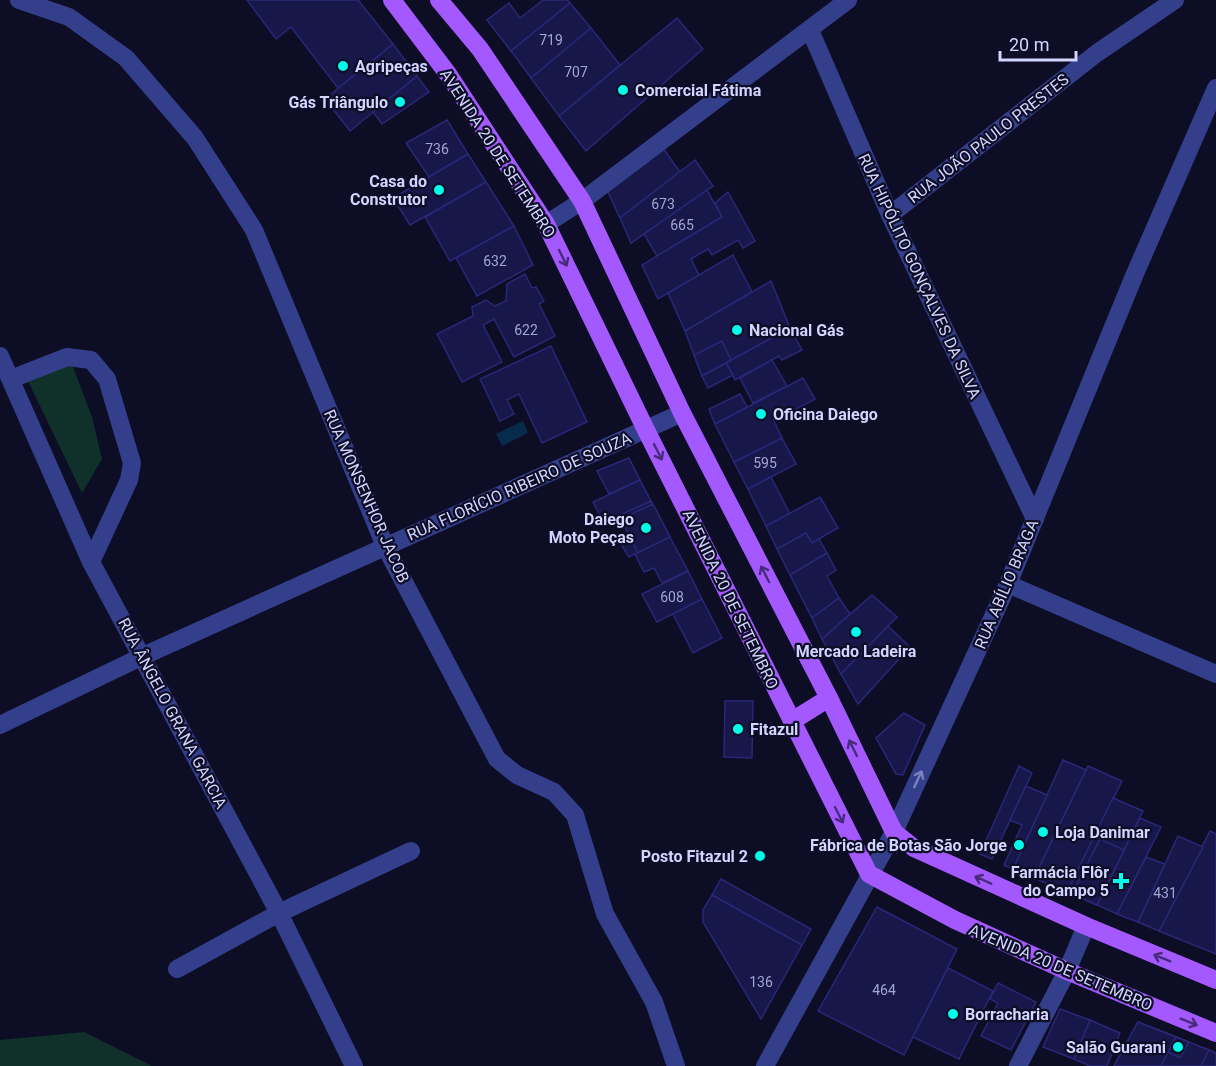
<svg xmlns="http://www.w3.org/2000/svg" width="1216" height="1066" font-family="Roboto,sans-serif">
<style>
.green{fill:#0f312a}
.water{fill:#072b4b}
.building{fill:#181749;stroke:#292777;stroke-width:1.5}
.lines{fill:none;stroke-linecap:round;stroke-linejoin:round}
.minor{stroke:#333f8a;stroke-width:18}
.major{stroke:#a459ff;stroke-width:18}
.oneway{stroke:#492b7d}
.oneway2{stroke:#7b82bf}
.poi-dot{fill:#00fdea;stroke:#0d0d26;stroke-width:2}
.labels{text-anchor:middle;stroke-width:4.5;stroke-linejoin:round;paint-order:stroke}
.number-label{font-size:14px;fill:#a4a6d2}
.poi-label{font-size:16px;font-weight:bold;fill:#d2d5ff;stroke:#0d0d26;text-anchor:start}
.street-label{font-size:16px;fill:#d2d5ff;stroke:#0d0d26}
</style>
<rect width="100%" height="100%" fill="#0d0d26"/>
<g class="green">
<polygon points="67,364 73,367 92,417 102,459 82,493 28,381"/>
<polygon points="84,1032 152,1066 0,1066 0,1040"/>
</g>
<polygon class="water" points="523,421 528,433 502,446 496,434"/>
<g class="building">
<polygon points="247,0 358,0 393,44 338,88 291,27 276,39"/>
<polygon points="543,0 567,0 570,3 511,51 487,20 509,3 520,18"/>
<polygon points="570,3 591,28 531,78 511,51"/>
<polygon points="677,18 703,49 586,151 559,116"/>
<polygon points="591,28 620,65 559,116 531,78"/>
<polygon points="393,44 417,76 350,131 325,99"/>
<polygon points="417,76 429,92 382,124 373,112"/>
<polygon points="447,120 468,154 429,177 406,143"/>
<polygon points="663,148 680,172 620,218 607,190"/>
<polygon points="468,154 486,182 410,225 393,198"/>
<polygon points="695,160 713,186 631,243 620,218"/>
<polygon points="486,182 514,226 450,261 425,217"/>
<polygon points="707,190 722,217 657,256 644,234"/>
<polygon points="728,192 755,241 743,248 738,240 712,255 708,249 691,259 699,275 658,299 642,265 722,217 715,203"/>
<polygon points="514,226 533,265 477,296 456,258"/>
<polygon points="733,255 752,292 685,331 668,293"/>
<polygon points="525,274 532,288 536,287 544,301 539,304 555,336 514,357 494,319 483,325 502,362 462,382 437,334 473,316 472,307 486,300 495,306 506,301 507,284"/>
<polygon points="771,281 790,328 702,376 685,331"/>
<polygon points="790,328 802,350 782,360 779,356 735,380 726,363"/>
<polygon points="722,341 731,360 702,376 694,355"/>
<polygon points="551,346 587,422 542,443 519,394 507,400 514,414 500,421 480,379"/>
<polygon points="772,360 787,386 753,403 740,378"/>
<polygon points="726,363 733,375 708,388 702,376"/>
<polygon points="803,378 815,399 774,421 782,438 734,462 715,424"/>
<polygon points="740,394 747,407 715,424 709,409"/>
<polygon points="782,438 796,464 748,489 734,462"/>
<polygon points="629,458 640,480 609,494 597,471"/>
<polygon points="771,477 790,514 766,526 748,489"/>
<polygon points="640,480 651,501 604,523 593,502"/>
<polygon points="820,497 838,528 812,543 806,533 777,549 766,526"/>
<polygon points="651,501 670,537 629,557 621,544 631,539 620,515"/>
<polygon points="653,504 670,537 638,553 621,519"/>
<polygon points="806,533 812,543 819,539 827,553 790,575 777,549"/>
<polygon points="670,537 688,571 662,583 654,568 644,572 635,554"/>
<polygon points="827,553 836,570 827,576 839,598 812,618 790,575"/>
<polygon points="688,571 702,599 657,622 642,594"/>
<polygon points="872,595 897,617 841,674 822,639"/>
<polygon points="839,598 850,614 822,639 812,618"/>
<polygon points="702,599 722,638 693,653 673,614"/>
<polygon points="888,626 910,647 858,704 841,674"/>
<polygon points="725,701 753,701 752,758 724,757"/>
<polygon points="904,713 925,725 903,775 896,774 876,738"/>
<polygon points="1063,760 1086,770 1034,878 1013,869"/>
<polygon points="1019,766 1032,773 992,859 980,854"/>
<polygon points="1088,766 1122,781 1067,892 1034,878"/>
<polygon points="1026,786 1047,795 1013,869 1004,865 1022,825 1010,820"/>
<polygon points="1113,798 1143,811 1097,905 1067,892"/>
<polygon points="1140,818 1161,827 1117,914 1097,905"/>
<polygon points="1210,831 1216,834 1216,954 1159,931"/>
<polygon points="1178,836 1203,847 1159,931 1138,922"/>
<polygon points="1100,839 1124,850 1097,905 1072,894"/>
<polygon points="1146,857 1165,864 1138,922 1117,914"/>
<polygon points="721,879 811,929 802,945 712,895"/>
<polygon points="712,895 802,945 761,1019 703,922 703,910"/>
<polygon points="877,907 957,949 904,1055 818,1011"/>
<polygon points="948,968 993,991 959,1059 913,1037"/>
<polygon points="998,983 1036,1002 1011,1050 981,1036 998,1003 990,999"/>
<polygon points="1060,1009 1090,1020 1074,1059 1043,1047"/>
<polygon points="1090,1020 1120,1033 1107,1066 1090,1066 1074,1059"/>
<polygon points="1138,1022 1176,1037 1161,1066 1114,1066"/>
<polygon points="1138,1022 1176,1037 1161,1066 1114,1066"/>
<polygon points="1176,1037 1209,1050 1201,1066 1161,1066"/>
<polygon points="1176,1037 1189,1042 1180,1058 1168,1052"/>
<polygon points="1209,1050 1216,1053 1216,1066 1201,1066"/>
</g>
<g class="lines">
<g class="minor">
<polyline points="19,0 69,17 126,58 195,138 254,230 385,546 497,759 517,775 554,792 575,815 605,914 654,1002 676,1066"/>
<polyline points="810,30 890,215 1035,519"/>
<polyline points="890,215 1097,53 1175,0"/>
<polyline points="546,224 582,201 848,0"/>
<polyline points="0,356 91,562 279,913 354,1066"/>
<polyline points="11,379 67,357 91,360 107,379 132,463 129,480 91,562"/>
<polyline points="1008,584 1216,674"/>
<polyline points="0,725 143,656 682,413"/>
<polyline points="177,969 279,913 411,851"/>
<polyline points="765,1066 894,832 1008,584 1134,276 1216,88"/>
<polyline points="1018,1066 1067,971 1086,926"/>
</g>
<g class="major">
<polyline points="392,0 448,74 546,224 646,430 869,874 955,920 1067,971 1216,1033"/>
<polyline points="439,0 480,49 582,201 682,413 829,698 894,832 914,848 1086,926 1216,980"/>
<polyline points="792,721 829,698"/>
</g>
</g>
<defs><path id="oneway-shaft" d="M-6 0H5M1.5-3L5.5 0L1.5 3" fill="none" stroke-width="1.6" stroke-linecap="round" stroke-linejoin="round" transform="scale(1.5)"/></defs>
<g class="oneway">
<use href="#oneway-shaft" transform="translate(563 258) rotate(64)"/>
<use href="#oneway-shaft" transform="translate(658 452) rotate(63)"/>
<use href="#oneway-shaft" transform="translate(765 574) rotate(-117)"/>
<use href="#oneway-shaft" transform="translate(853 748) rotate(-116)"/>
<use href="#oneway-shaft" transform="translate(839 815) rotate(63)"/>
<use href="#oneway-shaft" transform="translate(983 880) rotate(-156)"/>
<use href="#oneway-shaft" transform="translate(1162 958) rotate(-158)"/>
<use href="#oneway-shaft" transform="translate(1189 1022) rotate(22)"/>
</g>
<use class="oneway2" href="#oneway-shaft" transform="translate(918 779) rotate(-65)"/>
<g class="poi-dot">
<circle cx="343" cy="66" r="6"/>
<circle cx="623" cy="90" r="6"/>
<circle cx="400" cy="102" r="6"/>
<circle cx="439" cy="190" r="6"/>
<circle cx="737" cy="330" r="6"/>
<circle cx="761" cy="414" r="6"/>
<circle cx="646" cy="528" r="6"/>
<circle cx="856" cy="632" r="6"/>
<circle cx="738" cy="729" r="6"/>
<circle cx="1043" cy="832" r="6"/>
<circle cx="1019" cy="845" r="6"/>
<circle cx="760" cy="856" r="6"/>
<path d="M1118 872h6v6h6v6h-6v6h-6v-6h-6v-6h6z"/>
<circle cx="953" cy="1014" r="6"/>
<circle cx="1178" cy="1047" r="6"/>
</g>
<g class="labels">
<g class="number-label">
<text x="551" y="45">719</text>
<text x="576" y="77">707</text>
<text x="437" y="154">736</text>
<text x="663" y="209">673</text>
<text x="682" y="230">665</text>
<text x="495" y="266">632</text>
<text x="526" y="335">622</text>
<text x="765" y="468">595</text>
<text x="672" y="602">608</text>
<text x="1165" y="898">431</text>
<text x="761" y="987">136</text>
<text x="884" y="995">464</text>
</g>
<g class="poi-label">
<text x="355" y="72">Agripeças</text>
<text x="635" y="96">Comercial Fátima</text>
<text x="388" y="108" text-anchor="end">Gás Triângulo</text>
<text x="427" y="187" text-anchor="end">Casa do<tspan x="427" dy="18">Construtor</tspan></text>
<text x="749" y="336">Nacional Gás</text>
<text x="773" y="420">Oficina Daiego</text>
<text x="634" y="525" text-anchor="end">Daiego<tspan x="634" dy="18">Moto Peças</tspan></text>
<text x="856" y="657" text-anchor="middle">Mercado Ladeira</text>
<text x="750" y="735">Fitazul</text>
<text x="1055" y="838">Loja Danimar</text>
<text x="1007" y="851" text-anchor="end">Fábrica de Botas São Jorge</text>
<text x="748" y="862" text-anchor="end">Posto Fitazul 2</text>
<text x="1109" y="878" text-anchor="end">Farmácia Flôr<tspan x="1109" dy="18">do Campo 5</tspan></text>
<text x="965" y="1020">Borracharia</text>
<text x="1166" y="1053" text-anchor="end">Salão Guarani</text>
</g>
<g class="street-label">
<text transform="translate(988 138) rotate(-38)" y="6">RUA JOÃO PAULO PRESTES</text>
<text transform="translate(498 153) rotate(57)" y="6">AVENIDA 20 DE SETEMBRO</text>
<text transform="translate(920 276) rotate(65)" y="6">RUA HIPÓLITO GONÇALVES DA SILVA</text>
<text transform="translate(519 486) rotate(-24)" y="6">RUA FLORÍCIO RIBEIRO DE SOUZA</text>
<text transform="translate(367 496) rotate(66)" y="6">RUA MONSENHOR JACOB</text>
<text transform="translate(1006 584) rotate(-67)" y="6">RUA ABÍLIO BRAGA</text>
<text transform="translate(731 599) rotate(64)" y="6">AVENIDA 20 DE SETEMBRO</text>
<text transform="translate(173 713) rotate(62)" y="6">RUA ÂNGELO GRANA GARCIA</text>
<text transform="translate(1061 967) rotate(23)" y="6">AVENIDA 20 DE SETEMBRO</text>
</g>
</g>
<path d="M1000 51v9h76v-9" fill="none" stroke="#d2d5ff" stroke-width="3"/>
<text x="1009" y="51" font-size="18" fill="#d2d5ff" stroke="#0d0d26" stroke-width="4.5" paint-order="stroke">20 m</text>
</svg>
